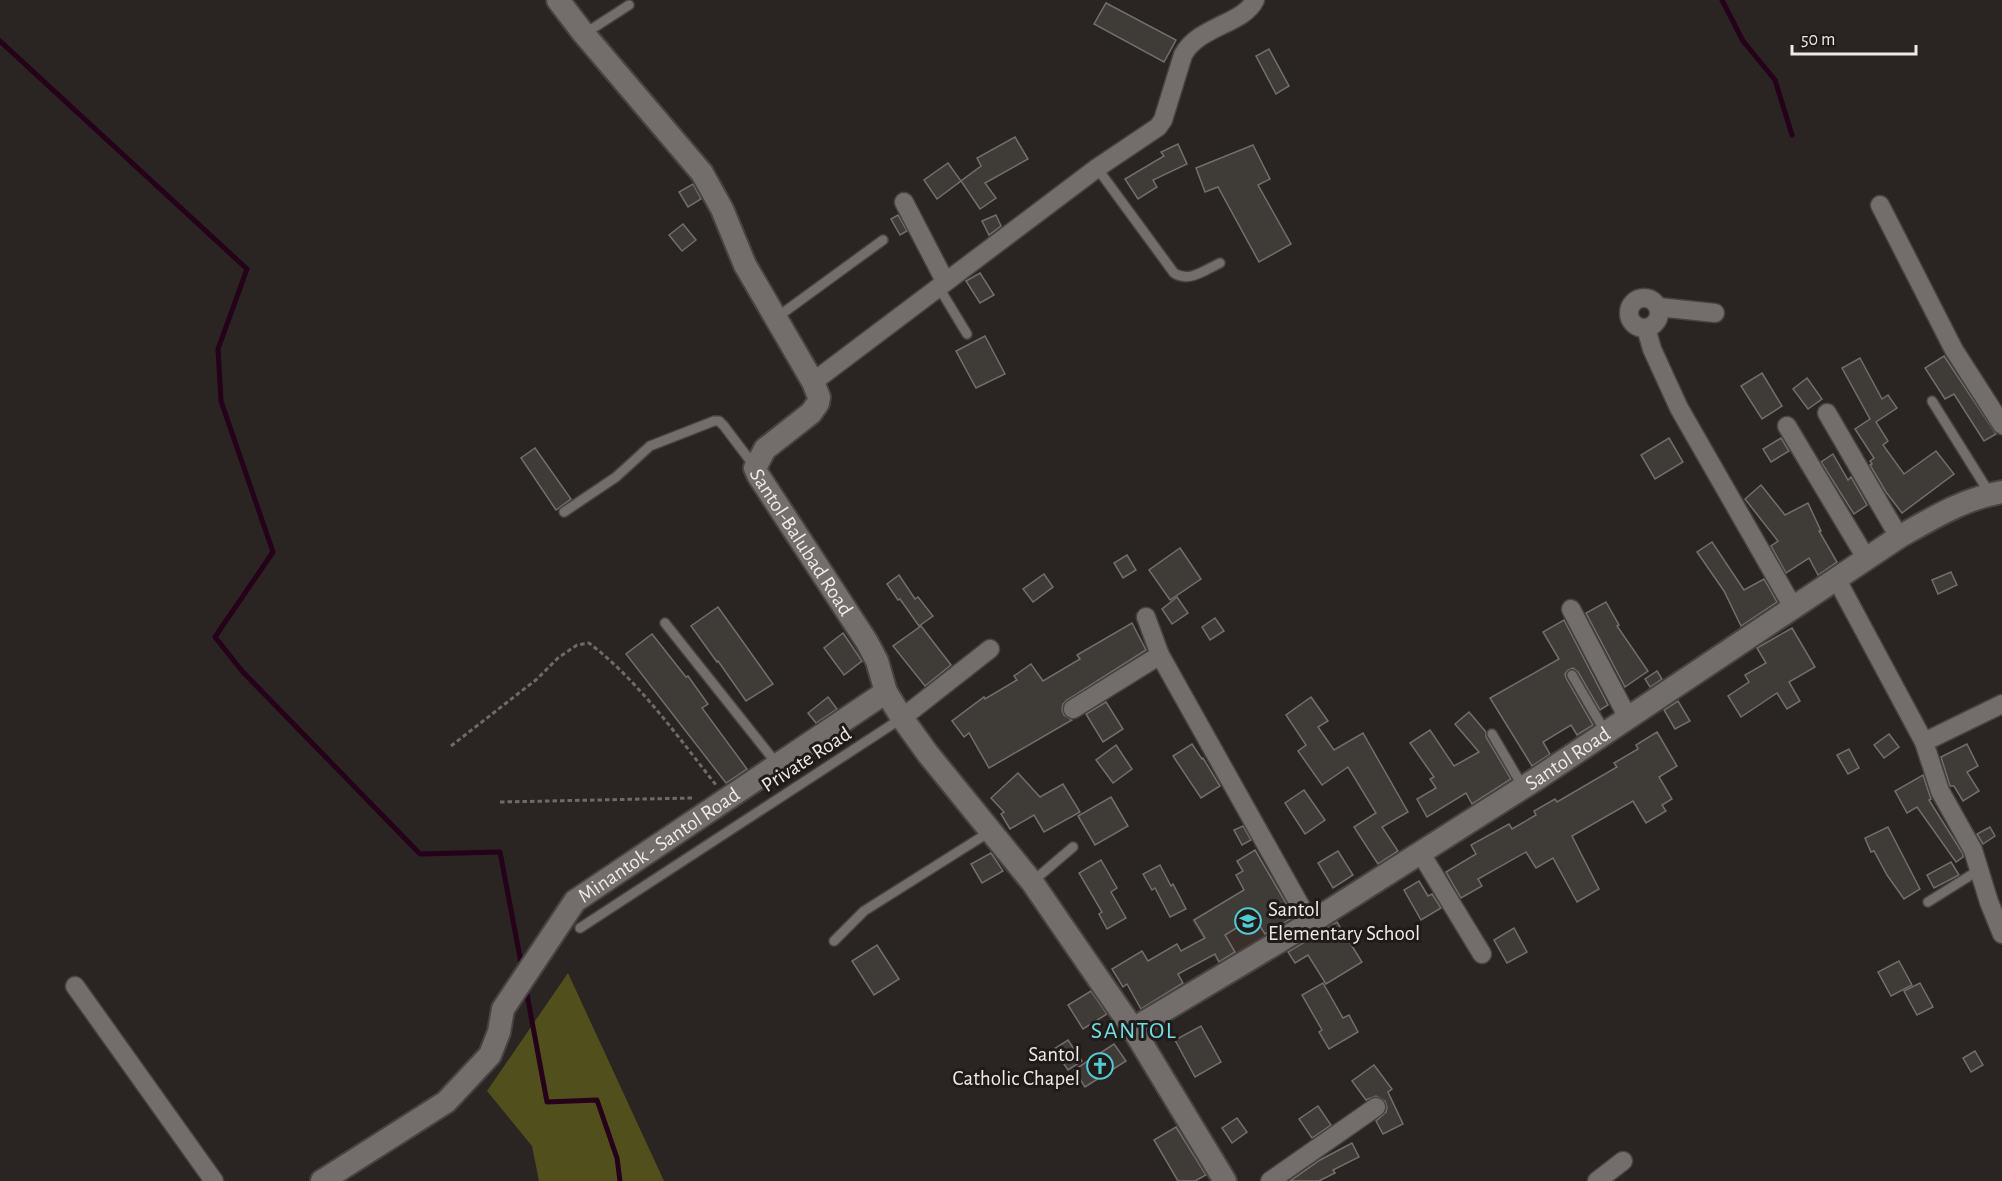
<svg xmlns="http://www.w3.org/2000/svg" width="2002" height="1181" font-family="'Alegreya Sans',sans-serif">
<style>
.built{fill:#3a2f2b}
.forest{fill:#51501d}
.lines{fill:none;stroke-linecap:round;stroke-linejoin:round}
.stream{stroke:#25021a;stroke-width:5}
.building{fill:#3f3c37;stroke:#726f6a;stroke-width:1.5}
.service-casing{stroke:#474341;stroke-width:12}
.minor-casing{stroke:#474341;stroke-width:21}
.tertiary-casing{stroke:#474341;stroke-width:26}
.path{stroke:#6f6a68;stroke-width:3;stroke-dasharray:4.5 3;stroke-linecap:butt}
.service{stroke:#736d6b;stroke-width:9}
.minor{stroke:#736d6b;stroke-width:18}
.tertiary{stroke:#736d6b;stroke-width:22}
.labels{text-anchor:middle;stroke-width:6;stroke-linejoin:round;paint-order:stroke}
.street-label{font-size:21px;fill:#edeae8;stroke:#201b19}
.poi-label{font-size:21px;fill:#edeae8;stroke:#201b19;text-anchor:start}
.quarter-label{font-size:24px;letter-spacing:1.5px;fill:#70dce4;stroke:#201b19}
</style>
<rect width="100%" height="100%" fill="#2a2422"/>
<polygon class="built" points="1275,871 1305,921 1223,971 1191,920"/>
<polygon class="forest" points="568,973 664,1181 539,1181 532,1146 487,1091"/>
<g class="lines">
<g class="stream">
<polyline points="1722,0 1743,41 1775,80 1792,135"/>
<polyline points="0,41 247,269 218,349 221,401 273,552 215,637 242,671 420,854 500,852 522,968"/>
<polyline points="526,989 547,1102 597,1100 617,1158 620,1181"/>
</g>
</g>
<g class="building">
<polygon points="1106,3 1176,40 1164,62 1094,24"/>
<polygon points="1269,49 1289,86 1276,94 1256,56"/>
<polygon points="1015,137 1028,159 985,183 996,198 980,209 961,181 981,166 977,158"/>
<polygon points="1178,144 1187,164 1153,180 1157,187 1138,199 1125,179 1164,156 1161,152"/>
<polygon points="1253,145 1270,179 1258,185 1291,244 1259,262 1218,187 1205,192 1196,168"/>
<polygon points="948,163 961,181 937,199 924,180"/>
<polygon points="693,184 701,199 688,207 679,192"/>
<polygon points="898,215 907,231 900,235 891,219"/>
<polygon points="996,215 1001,226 989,235 982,221"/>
<polygon points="683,224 696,240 682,251 669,235"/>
<polygon points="980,273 994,295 980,303 966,281"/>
<polygon points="985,336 1005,374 976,388 956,351"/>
<polygon points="1944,356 1996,434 1984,441 1954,394 1945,399 1925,368"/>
<polygon points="1860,358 1882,399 1888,395 1897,408 1876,422 1888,441 1883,445 1904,474 1936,451 1954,474 1902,513 1886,492 1870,465 1872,464 1870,461 1874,458 1855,429 1870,419 1842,368"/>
<polygon points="1762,373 1782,406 1762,419 1741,386"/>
<polygon points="1807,378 1822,399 1808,409 1793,389"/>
<polygon points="1669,438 1683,462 1655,479 1641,455"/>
<polygon points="1781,438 1789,451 1771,462 1763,449"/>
<polygon points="535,448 571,499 556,510 521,458"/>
<polygon points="1833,454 1848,480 1851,477 1867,505 1854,514 1821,462"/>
<polygon points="1761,485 1785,515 1808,503 1821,531 1819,531 1837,562 1818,575 1809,558 1786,573 1771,546 1778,541 1745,499"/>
<polygon points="1712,542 1744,590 1764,579 1777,602 1741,626 1724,591 1697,552"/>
<polygon points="1180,548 1201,579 1170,600 1149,570"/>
<polygon points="1127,555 1136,570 1123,578 1114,563"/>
<polygon points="1951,572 1957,585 1938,594 1932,580"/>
<polygon points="1044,574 1053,587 1033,602 1023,589"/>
<polygon points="899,575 915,599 918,597 933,616 919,626 900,599 898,600 887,584"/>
<polygon points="1177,597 1188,613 1172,624 1162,609"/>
<polygon points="1606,602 1619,625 1617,626 1648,671 1625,687 1586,613"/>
<polygon points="718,607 773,684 746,701 718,661 717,662 691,626"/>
<polygon points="1215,618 1224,631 1210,640 1202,627"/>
<polygon points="1564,620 1608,705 1600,710 1578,672 1573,668 1568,670 1565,674 1566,678 1593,725 1577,735 1571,725 1543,742 1550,754 1532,766 1490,698 1559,659 1543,632"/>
<polygon points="1132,623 1146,650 1067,700 1063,704 1062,710 1064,715 1072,720 989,768 969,733 964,737 952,721 984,697 985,699 1017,680 1014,676 1031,664 1043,681 1080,659 1077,655"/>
<polygon points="921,626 951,665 925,686 893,646"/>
<polygon points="1792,628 1815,667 1789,682 1800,701 1787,709 1777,693 1741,717 1728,696 1749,682 1745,675 1766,663 1757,648"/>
<polygon points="843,633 862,661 844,675 824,648"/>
<polygon points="652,634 686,677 688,676 708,704 702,708 747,769 726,783 626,654"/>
<polygon points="1657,671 1662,679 1650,687 1645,679"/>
<polygon points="828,697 837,709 816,723 808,713"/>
<polygon points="1311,697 1328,721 1318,727 1334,750 1363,733 1408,812 1382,827 1398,851 1378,864 1354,827 1376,813 1348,767 1322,785 1298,751 1306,745 1286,715"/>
<polygon points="1678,701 1690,721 1675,729 1664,710"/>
<polygon points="1106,702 1123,729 1103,742 1086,714"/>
<polygon points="1469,712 1486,732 1486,737 1511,779 1472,804 1466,793 1427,817 1417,799 1436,788 1430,779 1434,777 1410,743 1430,730 1454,766 1479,752 1455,724"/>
<polygon points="1657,732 1677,766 1659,777 1672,799 1662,805 1666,811 1646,823 1633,801 1572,836 1599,889 1577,902 1553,858 1536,868 1526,852 1478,879 1482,886 1461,898 1446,872 1476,854 1471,845 1509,824 1512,829 1536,815 1534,811 1555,799 1557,802 1617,767 1614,763 1638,749 1636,745"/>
<polygon points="1889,734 1899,747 1884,758 1874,745"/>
<polygon points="1192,744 1202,759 1203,758 1220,786 1201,798 1173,756"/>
<polygon points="1967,744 1978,766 1967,772 1979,791 1963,801 1954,786 1950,786 1941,757"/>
<polygon points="1116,745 1132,769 1113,783 1096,760"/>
<polygon points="1849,749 1859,768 1848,774 1837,755"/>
<polygon points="1018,773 1040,797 1063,784 1080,812 1044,832 1034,815 1010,829 1001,814 1004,812 991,798"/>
<polygon points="1923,775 1931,799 1929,800 1963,854 1963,857 1956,862 1917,807 1907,813 1895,791"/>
<polygon points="1304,790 1325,820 1305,834 1285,803"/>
<polygon points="1111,797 1128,826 1095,845 1078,816"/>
<polygon points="1243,826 1251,840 1242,845 1234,830"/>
<polygon points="1888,827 1920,889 1904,899 1887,875 1874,851 1871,852 1865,838"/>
<polygon points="1990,827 1995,836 1983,844 1977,834"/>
<polygon points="1255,850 1294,917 1265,934 1254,917 1225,935 1235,952 1219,962 1215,954 1178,974 1183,983 1141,1009 1127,984 1123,987 1112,969 1142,951 1148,961 1177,944 1181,951 1205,938 1194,920 1244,890 1236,875 1243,871 1237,861"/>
<polygon points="1338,851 1353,875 1333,888 1318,863"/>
<polygon points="991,853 1003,871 982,883 971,864"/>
<polygon points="1101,860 1117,888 1111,892 1126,918 1107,929 1099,914 1102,912 1079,873"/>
<polygon points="1951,862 1959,875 1934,888 1927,875"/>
<polygon points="1160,865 1171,886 1173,884 1186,909 1170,917 1155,888 1152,890 1143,874"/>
<polygon points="1419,881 1428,896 1432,894 1441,908 1421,920 1404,890"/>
<polygon points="1337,922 1362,962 1326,984 1308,955 1295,963 1288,952"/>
<polygon points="1514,928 1527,952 1507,963 1494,940"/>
<polygon points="877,945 899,979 874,995 852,961"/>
<polygon points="1899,961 1912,985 1891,996 1878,972"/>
<polygon points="1323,983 1343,1018 1349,1015 1358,1032 1329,1049 1319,1032 1322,1030 1302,995"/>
<polygon points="1920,983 1933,1007 1917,1015 1904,991"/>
<polygon points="1091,991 1107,1014 1083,1029 1068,1005"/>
<polygon points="1201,1026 1221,1062 1195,1077 1175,1040"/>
<polygon points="1068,1040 1082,1061 1068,1070 1054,1049"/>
<polygon points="1114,1044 1126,1061 1085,1087 1074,1070"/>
<polygon points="1975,1051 1983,1065 1971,1072 1963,1058"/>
<polygon points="1374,1065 1392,1089 1388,1092 1403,1124 1383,1134 1376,1121 1386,1112 1387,1107 1385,1101 1376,1096 1366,1100 1352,1081"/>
<polygon points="1318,1106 1331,1125 1312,1138 1299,1119"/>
<polygon points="1237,1118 1247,1132 1232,1143 1222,1128"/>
<polygon points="1176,1127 1206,1175 1195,1181 1178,1181 1154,1140"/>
<polygon points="1352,1143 1359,1157 1333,1170 1335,1173 1319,1181 1290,1181 1320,1160"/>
</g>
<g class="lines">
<g class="service-casing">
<g id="service">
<polyline points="584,34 629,5"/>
<path d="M 1097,168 L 1174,273 C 1189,283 1205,270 1220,263"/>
<polyline points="938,286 967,334"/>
<polyline points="776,318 883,240"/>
<polyline points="1932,401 1990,494"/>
<polyline points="564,512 616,477 650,446 714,421 719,421 724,426 755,467"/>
<polyline points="665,623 777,764"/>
<polyline points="1572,675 1606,733"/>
<polyline points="1492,734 1523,787"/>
<polyline points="1032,882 1073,847"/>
<polyline points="1928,902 1979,870"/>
<polyline points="580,928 902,718"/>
<polyline points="834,941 864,911 991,831"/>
</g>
</g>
<g class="minor-casing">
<g id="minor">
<polyline points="904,202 945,281"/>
<polyline points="1880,205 1954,350 2002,425"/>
<circle cx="1644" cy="313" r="15"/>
<polyline points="1658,307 1715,313"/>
<polyline points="1646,328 1652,349 1679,408 1793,607"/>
<path d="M 813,382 L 1097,168 L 1158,127 L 1163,120 L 1183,55 C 1198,26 1244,24 1255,0"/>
<polyline points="1827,413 1899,537"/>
<polyline points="1787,426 1866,558"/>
<polyline points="1836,578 1924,742 1940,791 1973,850 1989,902 2002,934"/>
<polyline points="1571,609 1628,718"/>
<polyline points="1146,617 1160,655 1310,923"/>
<polyline points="1073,709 1160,655"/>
<polyline points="902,718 990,649"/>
<polyline points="1924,742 2002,704"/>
<polyline points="1420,852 1482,954"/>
<polyline points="75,986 214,1181"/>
<polyline points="1270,1181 1376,1107"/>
<polyline points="1597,1181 1623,1161"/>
</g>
</g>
<g class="tertiary-casing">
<g id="tertiary">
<path id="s1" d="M 558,0 L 584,34 L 702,173 L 722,209 L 745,265 L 813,382 L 819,397 L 818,403 L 811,413 L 765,449 L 755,468 L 758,475 L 867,642 L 877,661 L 886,692 L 902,718 L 928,754 L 1032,882 L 1133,1029 L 1225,1181"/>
<path id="s2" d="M 1133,1029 L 1310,923 L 1538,778 L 1899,537 C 1931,519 1965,498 2002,492"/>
<path id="s3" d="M 322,1181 L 446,1102 L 490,1055 L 499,1032 L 503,1009 L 575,901 L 886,692"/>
</g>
</g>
<g class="path">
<path d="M 451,746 L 537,679 L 558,658 L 577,645 L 589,643 C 638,680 678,737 716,785"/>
<polyline points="500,802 693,798"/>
</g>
<use href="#service" class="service"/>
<use href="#minor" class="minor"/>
<use href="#tertiary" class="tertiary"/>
</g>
<defs>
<g id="school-ring" transform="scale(1.35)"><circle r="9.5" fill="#201b19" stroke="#51ccd4" stroke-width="1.5"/><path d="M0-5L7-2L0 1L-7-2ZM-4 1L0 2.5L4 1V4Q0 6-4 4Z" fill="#51ccd4"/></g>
<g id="church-ring" transform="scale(1.35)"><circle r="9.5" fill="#201b19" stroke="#51ccd4" stroke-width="1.5"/><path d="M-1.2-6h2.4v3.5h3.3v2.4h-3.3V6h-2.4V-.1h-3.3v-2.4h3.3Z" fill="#51ccd4"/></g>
</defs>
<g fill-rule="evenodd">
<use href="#school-ring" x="1248" y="921"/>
<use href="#church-ring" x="1100" y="1066"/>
</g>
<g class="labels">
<g class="street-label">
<text dy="7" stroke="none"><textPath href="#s1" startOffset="664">Santol-Balubad Road</textPath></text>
<text dy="7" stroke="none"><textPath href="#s2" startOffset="512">Santol Road</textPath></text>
<text transform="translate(806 759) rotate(-33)" y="7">Private Road</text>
<text dy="7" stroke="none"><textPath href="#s3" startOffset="490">Minantok - Santol Road</textPath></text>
</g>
<g class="poi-label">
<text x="1268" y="916">Santol<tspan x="1268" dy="24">Elementary School</tspan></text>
<text x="1080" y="1061" text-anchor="end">Santol<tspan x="1080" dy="24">Catholic Chapel</tspan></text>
</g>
<g class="quarter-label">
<text x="1134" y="1038">SANTOL</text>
</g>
</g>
<path d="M1792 45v9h124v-9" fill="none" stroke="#edeae8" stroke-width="3"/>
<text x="1801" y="45" font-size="18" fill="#edeae8" stroke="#201b19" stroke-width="4.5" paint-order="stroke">50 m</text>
</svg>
